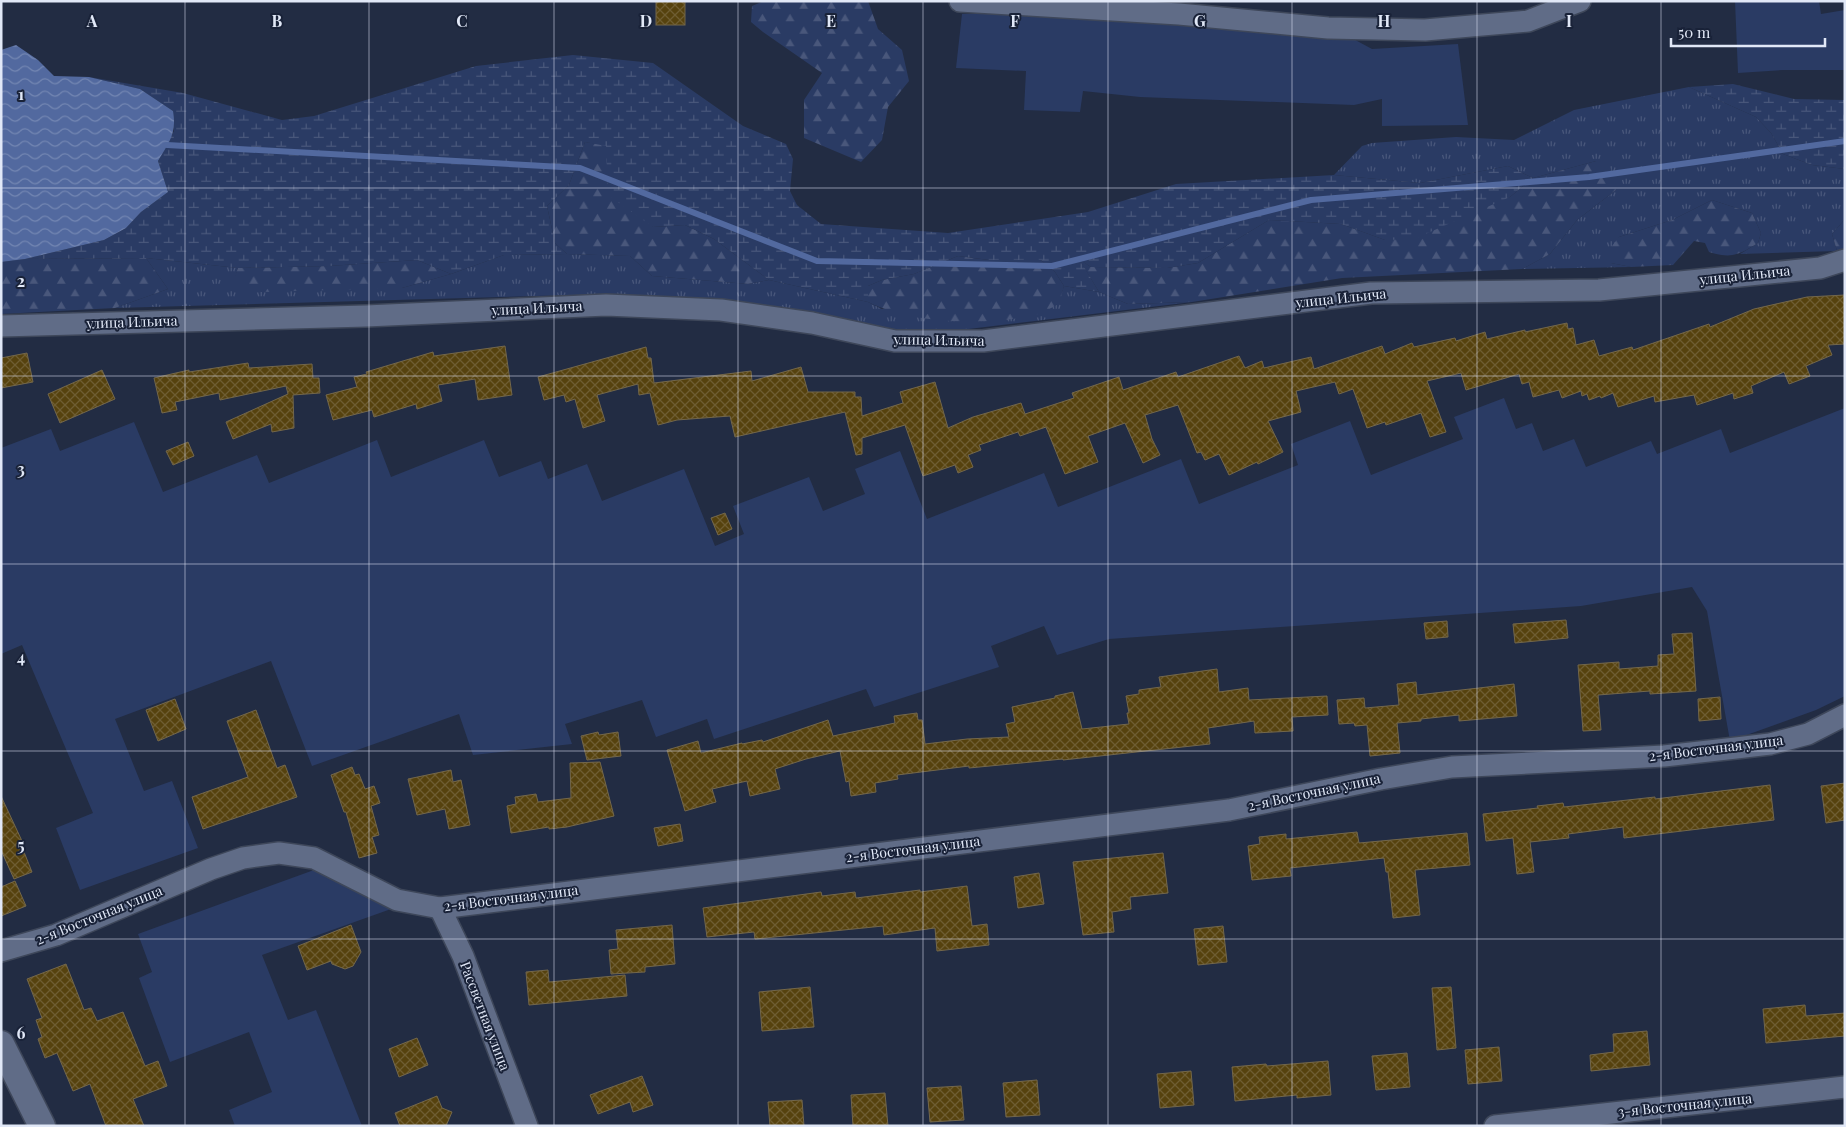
<svg xmlns="http://www.w3.org/2000/svg" width="1846" height="1127" font-family="'Playfair Display',serif">
<style>
.grass{fill:url(#grass-tufts)}
.forest{fill:url(#forest-firs)}
.wetland{fill:url(#wetland-marsh)}
.garden{fill:#2a3b64}
.water{fill:url(#water-waves)}
.lines{fill:none;stroke-linecap:round;stroke-linejoin:round}
.stream{stroke:#52699f;stroke-width:6}
.building{fill:url(#building-cross-hatch);stroke:#73674b}
.minor-casing{stroke:#3e475a;stroke-width:24}
.tertiary-casing{stroke:#3e475a;stroke-width:29}
.minor{stroke:#606c87;stroke-width:21}
.tertiary{stroke:#606c87;stroke-width:26}
.grid{fill:none;stroke:#e1e8f7;stroke-width:1;stroke-opacity:0.55}
.labels{text-anchor:middle;stroke-width:4;stroke-linejoin:round;paint-order:stroke}
.street-label{font-size:14px;fill:#e1e8f7;stroke:#192238}
.grid-label{font-size:16px;text-anchor:middle;font-weight:bold;fill:#e1e8f7;stroke:#192238;stroke-width:4;stroke-linejoin:round;paint-order:stroke}
</style>
<defs>
<pattern id="grass-tufts" width="24" height="20" patternUnits="userSpaceOnUse" patternTransform="scale(1.25)"><rect width="24" height="20" fill="#2a3b64"/><path d="M3 7l-1-3M5 7V3M7 7l1-3M15 17l-1-3M17 17v-4M19 17l1-3" fill="none" stroke="#49577b"/></pattern>
<pattern id="forest-firs" width="22" height="20" patternUnits="userSpaceOnUse" patternTransform="scale(1.25)"><rect width="22" height="20" fill="#2a3b64"/><path d="M5 1l3.5 6h-7zM16 11l3.5 6h-7z" fill="#49577b"/></pattern>
<pattern id="wetland-marsh" width="20" height="14" patternUnits="userSpaceOnUse" patternTransform="scale(1.25)"><rect width="20" height="14" fill="#2a3b64"/><path d="M1 5h8M5 5V1M11 12h8M15 12V8" fill="none" stroke="#49577b"/></pattern>
<pattern id="water-waves" width="16" height="10" patternUnits="userSpaceOnUse" patternTransform="scale(1.25)"><rect width="16" height="10" fill="#52699f"/><path d="M0 5q4-4 8 0t8 0" fill="none" stroke="#7386b2"/></pattern>
<pattern id="building-cross-hatch" width="8" height="8" patternUnits="userSpaceOnUse" patternTransform="scale(1.25)"><rect width="8" height="8" fill="#56420e"/><path d="M0 0l8 8M0 8l8-8" fill="none" stroke="#6e5d32"/></pattern>
</defs>
<rect width="100%" height="100%" fill="#222c43"/>
<g class="grass">
<polygon points="1689,87 1756,117 1771,133 1783,154 1812,165 1845,169 1845,219 1832,234 1837,251 1740,254 1758,243 1761,233 1752,213 1712,200 1672,220 1619,237 1611,263 1631,267 1522,269 1550,254 1577,220 1616,190 1596,161 1533,178 1508,166 1420,183 1334,175 1362,146 1372,143 1456,137 1514,140 1574,110"/>
<polygon points="567,254 630,256 652,276 748,284 769,280 868,302 882,309 1058,304 1064,286 1099,292 1128,304 1192,302 952,331 877,329 714,299 608,294 115,308 168,289 146,258 238,268 234,282 402,288 451,274 504,255"/>
</g>
<g class="forest">
<polygon points="764,1 868,1 878,29 902,50 909,81 888,107 882,140 861,162 804,138 804,100 822,73 763,32 751,22 752,6"/>
<polygon points="585,142 606,145 653,227 685,225 714,239 769,280 748,284 652,276 630,256 567,254 555,243 547,206 569,185"/>
<polygon points="1596,161 1607,163 1619,181 1616,190 1577,220 1550,254 1522,269 1342,278 1192,302 1128,304 1099,292 1079,259 1091,267 1167,268 1198,263 1269,220 1341,224 1385,240 1510,197 1533,178"/>
<path d="M 1712,200 L 1752,213 L 1761,233 L 1758,243 C 1739,255 1731,259 1709,252 L 1705,243 L 1694,241 L 1673,265 L 1631,267 L 1611,263 L 1606,254 L 1619,237 L 1672,220 Z"/>
<polygon points="1845,219 1845,249 1837,251 1832,234"/>
<path d="M 958,256 L 989,260 L 1041,260 L 1055,272 L 1064,286 L 1059,304 C 1052,307 1045,312 1038,314 C 990,327 912,324 868,302 L 868,286 L 882,280 L 914,274 Z"/>
<polygon points="146,258 168,289 115,308 1,314 1,262 25,259"/>
<polygon points="417,260 451,274 402,288 261,292 233,282 238,268 329,266"/>
</g>
<g class="wetland">
<polygon points="573,55 653,63 743,126 786,144 793,159 790,191 797,205 821,224 948,233 1088,212 1176,184 1334,175 1420,183 1508,166 1533,178 1510,197 1414,239 1385,240 1341,224 1269,220 1198,263 1167,268 1091,267 1080,260 1099,292 1064,286 1055,272 1041,260 989,260 958,256 914,274 882,280 868,286 868,302 769,280 714,239 685,225 653,227 608,195 606,146 585,142 569,185 547,206 555,243 567,254 504,255 451,274 417,260 329,266 238,268 146,258 25,259 104,240 126,228 141,212 168,192 158,161 174,131 173,111 140,89 89,77 183,93 282,120 314,116 476,66"/>
<polygon points="1733,84 1794,99 1845,100 1845,169 1812,165 1783,154 1771,133 1756,117 1689,87"/>
</g>
<g class="garden">
<polygon points="1735,1 1819,1 1821,14 1845,10 1845,70 1783,70 1738,73"/>
<polygon points="962,14 1176,14 1346,35 1372,49 1458,44 1468,125 1382,126 1382,99 1354,105 1140,97 1083,91 1080,112 1024,110 1026,71 956,68"/>
<polygon points="1504,398 1516,429 1532,423 1543,451 1574,439 1586,467 1651,441 1657,454 1721,429 1730,453 1845,408 1845,696 1816,710 1730,741 1707,611 1692,587 1581,606 1109,639 1057,655 1044,626 991,646 999,667 874,707 866,689 714,739 707,719 656,737 642,700 565,724 572,744 473,755 459,714 312,766 271,661 115,719 144,791 172,781 198,848 80,890 56,828 93,813 22,645 1,654 1,448 51,429 60,451 134,422 163,492 257,455 269,483 377,440 391,477 484,440 499,477 541,461 548,479 587,464 602,501 684,469 715,546 744,534 733,506 809,477 823,511 865,494 855,469 900,451 927,519 1044,473 1058,507 1181,459 1199,504 1298,465 1291,444 1350,421 1371,475 1463,439 1454,417"/>
<polygon points="314,870 391,909 262,955 288,1020 316,1010 362,1126 235,1126 229,1110 272,1092 249,1032 170,1062 139,978 152,972 138,934"/>
</g>
<path class="water" d="M 16,45 L 38,60 L 54,76 L 89,77 L 140,89 L 173,111 C 177,134 169,142 158,161 L 168,192 L 141,212 L 126,228 L 104,240 L 25,259 L 1,262 L 1,50 Z"/>
<g class="lines">
<polyline class="stream" points="167,145 580,168 817,261 1052,266 1311,200 1589,177 1845,141"/>
</g>
<g class="building">
<rect x="656" y="1" width="29" height="24"/>
<polygon points="1845,295 1845,344 1828,345 1832,355 1806,366 1810,376 1789,384 1784,372 1751,386 1753,393 1734,399 1733,393 1697,405 1694,395 1655,402 1654,396 1618,407 1613,393 1601,398 1600,396 1589,400 1587,394 1582,396 1581,391 1562,398 1559,390 1533,397 1529,382 1522,384 1519,374 1466,390 1461,373 1427,381 1446,432 1430,437 1421,413 1386,425 1385,422 1367,428 1353,389 1339,394 1335,382 1296,391 1301,412 1268,421 1283,452 1258,464 1257,462 1229,475 1219,454 1205,460 1201,452 1197,453 1178,405 1145,415 1152,439 1160,455 1143,463 1125,423 1088,436 1098,462 1065,474 1046,427 1020,436 1018,432 979,445 981,450 968,455 973,467 958,473 955,465 923,476 905,425 862,438 862,454 856,455 845,412 735,437 730,416 677,420 658,425 650,393 639,395 638,384 597,395 605,421 583,428 575,399 566,402 564,395 544,400 538,377 646,347 648,358 651,358 654,383 751,371 752,381 801,367 808,392 855,392 855,397 861,397 862,416 903,403 900,392 935,382 948,428 973,417 1021,403 1025,414 1074,398 1072,393 1119,377 1123,390 1176,372 1178,377 1239,356 1245,368 1262,361 1264,368 1311,357 1314,369 1382,346 1385,354 1412,343 1414,347 1455,338 1456,341 1485,332 1487,339 1525,330 1525,332 1567,323 1568,329 1573,328 1576,345 1594,340 1599,356 1632,347 1633,350 1709,324 1710,327 1754,309 1807,297"/>
<polygon points="505,346 512,395 478,400 475,379 438,385 442,401 417,409 416,404 374,417 372,410 333,420 326,395 357,387 354,377 367,374 366,372 433,352 434,356"/>
<polygon points="27,353 33,382 1,388 1,358"/>
<polygon points="248,363 249,368 312,364 313,378 319,378 320,393 293,395 294,428 272,432 271,424 233,439 226,422 288,394 286,386 220,400 219,393 175,402 177,410 162,413 154,378 189,370 189,372"/>
<polygon points="102,370 115,399 60,423 48,394"/>
<polygon points="188,442 194,456 173,465 166,451"/>
<polygon points="725,513 732,529 718,535 711,518"/>
<polygon points="1566,620 1568,638 1515,643 1513,624"/>
<polygon points="1447,621 1448,637 1426,639 1424,623"/>
<polygon points="1692,633 1696,691 1650,694 1650,691 1598,695 1601,730 1583,731 1578,665 1619,662 1619,669 1658,666 1658,655 1674,654 1672,634"/>
<polygon points="1217,669 1219,692 1248,688 1249,700 1327,696 1328,715 1292,717 1293,731 1255,733 1254,721 1208,728 1210,744 1063,760 1063,759 969,768 969,766 897,775 898,779 875,783 876,792 851,796 849,781 846,782 840,751 806,759 775,769 780,789 750,796 747,781 712,789 716,802 685,811 667,750 698,741 701,753 742,743 742,744 762,740 763,742 828,720 833,736 895,723 894,716 917,713 918,720 922,720 925,744 967,739 1009,737 1006,724 1015,722 1012,707 1055,698 1055,696 1073,692 1082,729 1129,724 1127,713 1129,713 1126,696 1139,694 1139,690 1161,687 1159,677"/>
<polygon points="1416,682 1417,695 1514,684 1517,716 1459,721 1459,715 1421,719 1421,721 1397,723 1400,753 1370,756 1367,725 1355,726 1354,723 1339,724 1337,700 1364,698 1365,708 1399,705 1397,684"/>
<polygon points="1720,697 1721,719 1699,721 1698,699"/>
<polygon points="175,699 186,729 158,741 146,710"/>
<polygon points="256,710 277,768 285,765 297,797 203,829 192,797 248,777 227,721"/>
<polygon points="598,732 599,735 618,732 621,756 587,760 581,736"/>
<polygon points="600,762 614,816 567,827 549,829 549,827 511,833 507,806 516,804 515,797 536,794 538,802 571,798 570,763"/>
<polygon points="352,767 355,775 359,774 365,789 374,786 380,803 371,806 379,835 372,837 377,853 359,858 346,812 344,812 331,775"/>
<polygon points="451,770 453,782 461,780 470,825 449,829 445,809 417,815 408,779"/>
<polygon points="1845,783 1845,820 1826,823 1821,786"/>
<polygon points="1770,785 1774,820 1624,838 1623,827 1568,834 1569,838 1530,842 1534,872 1517,874 1513,838 1486,841 1483,814 1538,808 1537,806 1563,803 1564,807 1655,797 1655,799"/>
<polygon points="1,796 22,841 20,842 32,872 14,879 1,850"/>
<polygon points="680,824 683,841 658,846 654,828"/>
<polygon points="1357,832 1359,843 1467,833 1470,865 1415,870 1420,915 1393,918 1388,872 1386,872 1384,858 1290,868 1291,876 1252,880 1248,846 1260,844 1259,837 1286,834 1286,839"/>
<polygon points="1163,853 1168,893 1130,897 1131,909 1112,912 1114,932 1083,935 1073,862"/>
<polygon points="1039,873 1044,904 1018,908 1014,877"/>
<polygon points="15,881 26,906 1,916 1,887"/>
<polygon points="967,886 972,926 987,924 989,945 937,951 935,928 884,935 883,926 755,939 754,932 707,937 703,908 821,892 822,896 855,892 856,898 920,890 920,892"/>
<polygon points="351,925 361,952 353,966 345,969 332,964 331,961 307,970 298,946"/>
<polygon points="672,925 675,964 645,967 645,972 611,974 609,950 618,949 616,930"/>
<polygon points="1223,926 1227,962 1198,965 1194,929"/>
<polygon points="66,964 84,1010 91,1008 97,1021 123,1012 145,1066 158,1061 167,1086 133,1099 144,1126 106,1126 90,1084 73,1091 57,1053 45,1058 38,1039 42,1037 36,1020 42,1018 27,979"/>
<polygon points="548,970 549,982 625,975 627,996 529,1005 526,972"/>
<polygon points="810,987 814,1027 762,1031 759,992"/>
<polygon points="1451,987 1456,1048 1437,1050 1432,988"/>
<polygon points="1805,1005 1806,1016 1845,1013 1845,1036 1766,1043 1763,1009"/>
<polygon points="1647,1031 1650,1065 1591,1071 1590,1055 1614,1052 1613,1034"/>
<polygon points="417,1038 428,1065 399,1077 389,1049"/>
<polygon points="1499,1047 1502,1081 1468,1084 1465,1050"/>
<polygon points="1407,1053 1410,1087 1376,1090 1372,1056"/>
<polygon points="1328,1061 1331,1095 1297,1098 1297,1095 1235,1101 1232,1067 1266,1064 1267,1066"/>
<polygon points="1191,1071 1194,1105 1160,1108 1157,1074"/>
<polygon points="642,1076 653,1105 633,1112 630,1102 598,1114 590,1095"/>
<polygon points="1037,1080 1040,1115 1006,1117 1003,1083"/>
<polygon points="961,1086 964,1120 930,1122 927,1088"/>
<polygon points="885,1093 888,1126 853,1126 851,1095"/>
<polygon points="437,1096 442,1108 452,1112 446,1126 400,1126 395,1113"/>
<polygon points="802,1100 804,1126 770,1126 768,1102"/>
</g>
<g class="lines">
<g class="minor-casing">
<g id="minor">
<polyline points="960,1 1179,14 1328,28 1425,30 1528,21 1580,1"/>
<polyline points="1,326 366,316 606,305 721,310 812,323 895,341 983,341 1371,293 1599,290 1820,268 1845,260"/>
<polyline points="440,908 463,956 527,1126"/>
<polyline points="1,951 56,935 211,869 243,858 279,853 314,858 397,900 440,908 1229,810 1381,779 1452,767 1664,756 1736,748 1770,744 1808,734 1845,715"/>
<polyline points="1495,1126 1845,1087"/>
</g>
</g>
<g class="tertiary-casing">
<polyline id="tertiary" points="1,1044 42,1126"/>
</g>
<use href="#minor" class="minor"/>
<use href="#tertiary" class="tertiary"/>
</g>
<path class="grid" d="M 185,1 L 185,1126M 369,1 L 369,1126M 554,1 L 554,1126M 738,1 L 738,1126M 923,1 L 923,1126M 1108,1 L 1108,1126M 1292,1 L 1292,1126M 1477,1 L 1477,1126M 1661,1 L 1661,1126M 1,188 L 1845,188M 1,376 L 1845,376M 1,564 L 1845,564M 1,751 L 1845,751M 1,939 L 1845,939"/>
<g class="labels">
<g class="street-label">
<text transform="translate(1745 275) rotate(-6)" y="5">улица Ильича</text>
<text transform="translate(1341 298) rotate(-6)" y="5">улица Ильича</text>
<text transform="translate(537 308) rotate(-3)" y="5">улица Ильича</text>
<text transform="translate(132 322) rotate(-2)" y="5">улица Ильича</text>
<text transform="translate(939 340) rotate(1)" y="5">улица Ильича</text>
<text transform="translate(1716 748) rotate(-7)" y="5">2-я Восточная улица</text>
<text transform="translate(1314 792) rotate(-12)" y="5">2-я Восточная улица</text>
<text transform="translate(913 849) rotate(-7)" y="5">2-я Восточная улица</text>
<text transform="translate(511 898) rotate(-7)" y="5">2-я Восточная улица</text>
<text transform="translate(99 915) rotate(-22)" y="5">2-я Восточная улица</text>
<text transform="translate(485 1016) rotate(69)" y="5">Рассветная улица</text>
<text transform="translate(1685 1105) rotate(-6)" y="5">3-я Восточная улица</text>
</g>
</g>
<g class="grid-label">
<text x="92" y="27">A</text>
<text x="277" y="27">B</text>
<text x="462" y="27">C</text>
<text x="646" y="27">D</text>
<text x="831" y="27">E</text>
<text x="1015" y="27">F</text>
<text x="1200" y="27">G</text>
<text x="1384" y="27">H</text>
<text x="1569" y="27">I</text>
<text x="21" y="100">1</text>
<text x="21" y="287">2</text>
<text x="21" y="475">3</text>
<text x="21" y="663">4</text>
<text x="21" y="851">5</text>
<text x="21" y="1039">6</text>
</g>
<rect width="1846" height="1127" fill="none" stroke="#e1e8f7" stroke-width="5"/>
<path d="M1671 38v8h154v-8" fill="none" stroke="#e1e8f7" stroke-width="2.5"/>
<text x="1678" y="38" font-size="15" fill="#e1e8f7" stroke="#192238" stroke-width="4" paint-order="stroke">50 m</text>
</svg>
